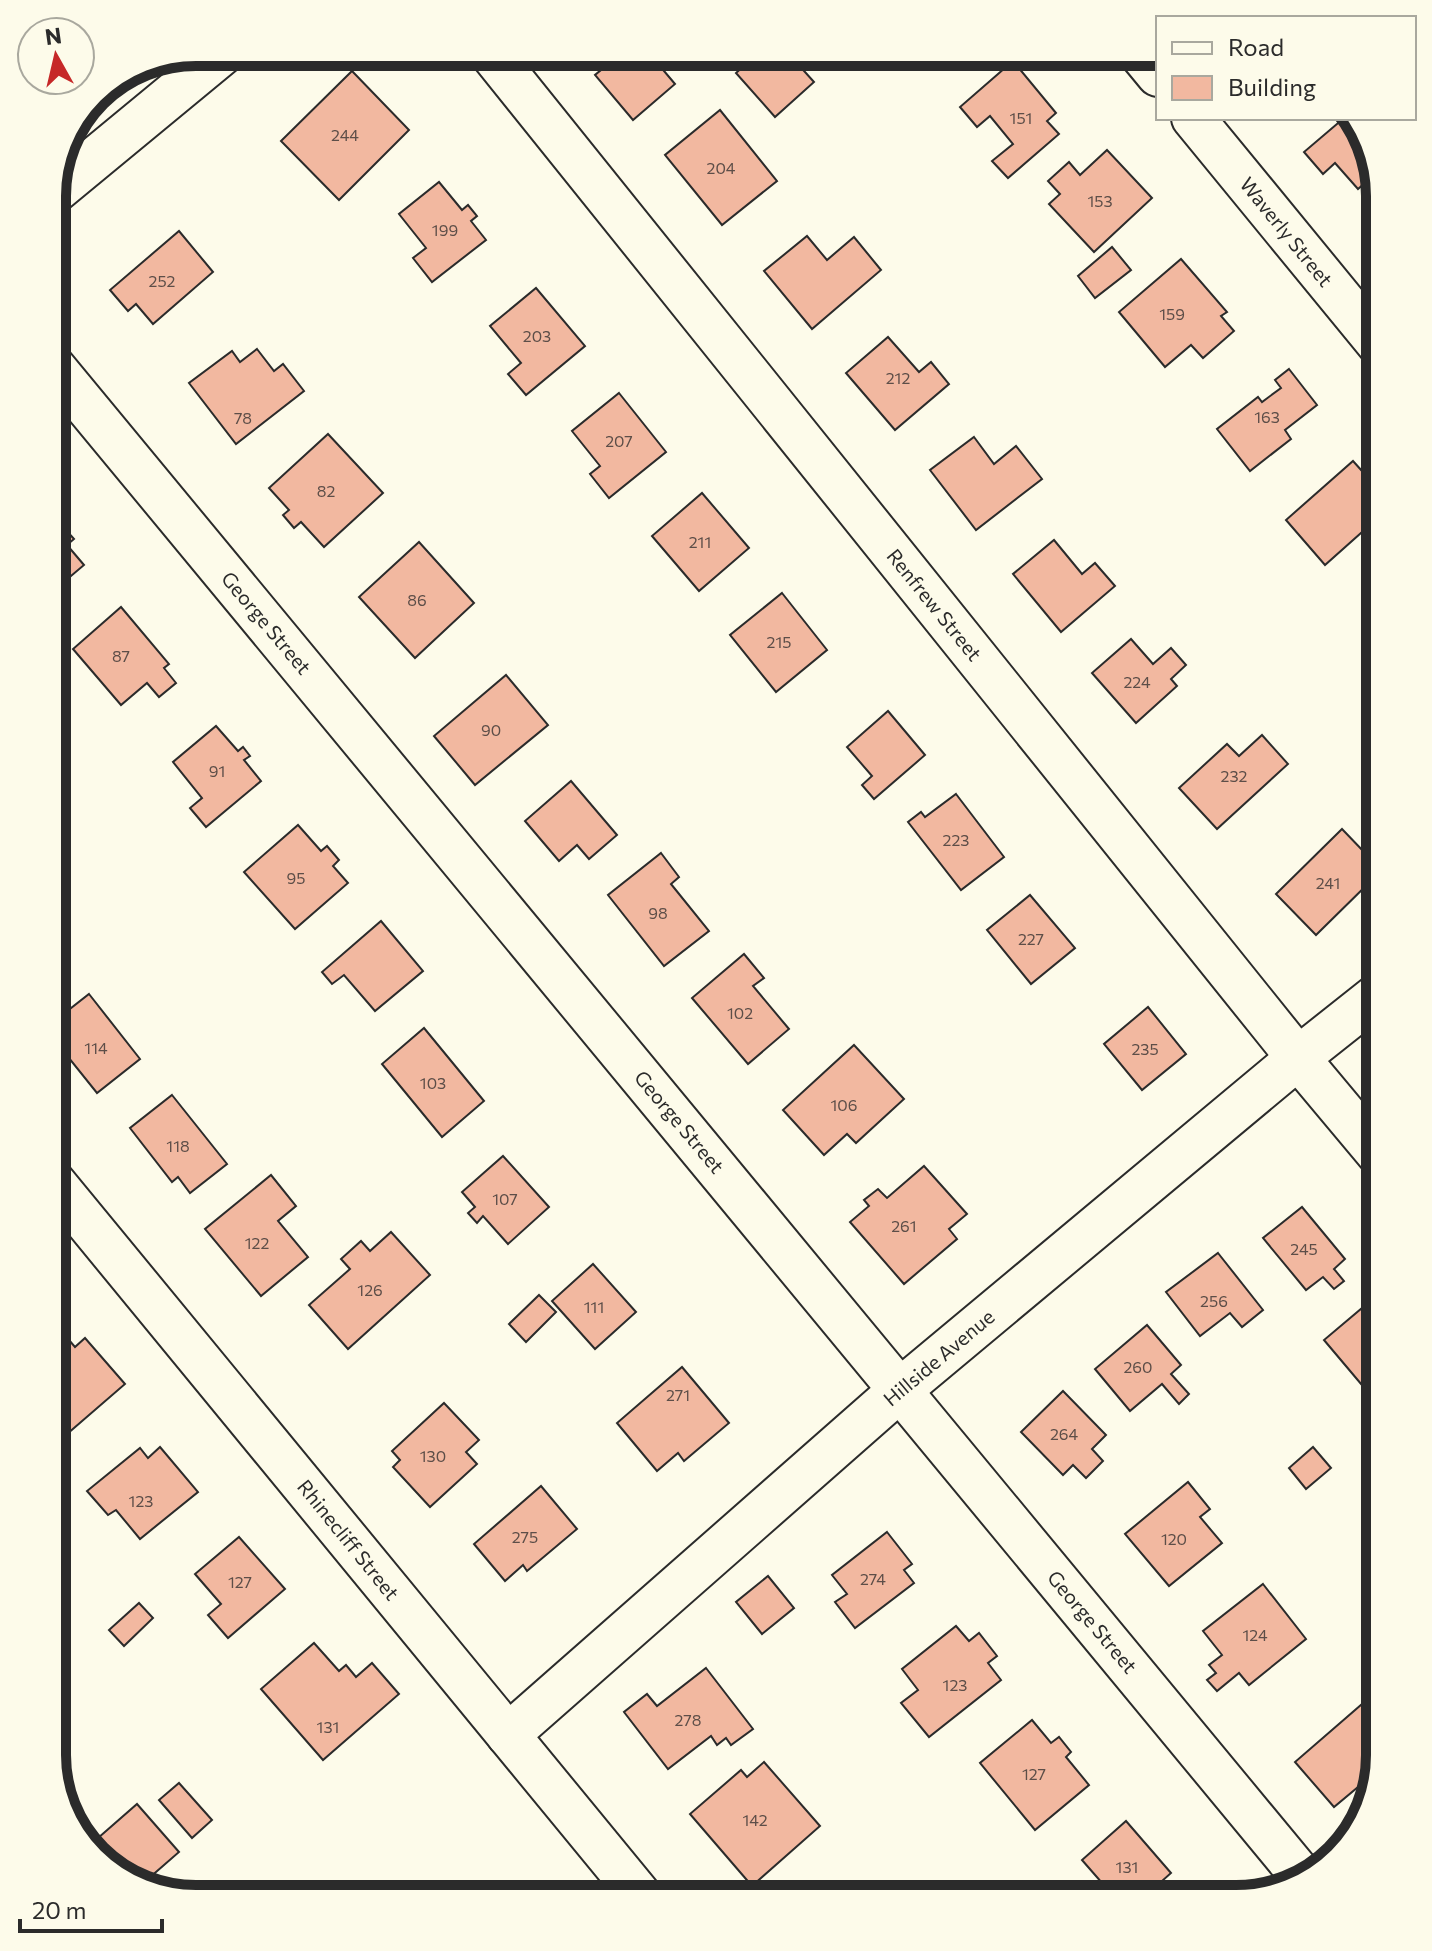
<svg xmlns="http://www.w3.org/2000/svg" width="1432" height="1951" font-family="Commissioner,sans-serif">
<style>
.building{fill:#f2b8a0;stroke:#2b2b2b;stroke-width:2}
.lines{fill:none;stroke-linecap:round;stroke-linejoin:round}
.street-casing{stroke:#2b2b2b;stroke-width:46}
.street{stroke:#fdfbea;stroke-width:42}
.labels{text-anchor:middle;stroke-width:6;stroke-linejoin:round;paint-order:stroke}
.number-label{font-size:16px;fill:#5d4e48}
.street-label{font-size:20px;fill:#2b2b2b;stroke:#fdfbea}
.rim{fill:none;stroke:#2b2b2b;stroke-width:10}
</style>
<rect width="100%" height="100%" fill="#fdfbea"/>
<g class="building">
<polygon points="623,52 648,52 675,84 633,120 595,75"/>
<polygon points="759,52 787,52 814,82 775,117 736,73"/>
<polygon points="1013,61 1056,113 1047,121 1059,134 1008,178 992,161 1013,144 990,116 977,127 960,107"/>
<polygon points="352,71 409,130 339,200 281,141"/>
<polygon points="720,110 777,181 722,225 665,155"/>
<polygon points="1344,118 1355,118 1360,124 1374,175 1358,189 1335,163 1323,174 1304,152"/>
<polygon points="1107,150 1152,198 1094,252 1049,204 1060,194 1048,181 1069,162 1080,175"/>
<polygon points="439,182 462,210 468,205 477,216 471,221 486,240 432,282 413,258 426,248 399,214"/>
<polygon points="179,231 213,272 153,324 136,304 128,311 110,290"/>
<polygon points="807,236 827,260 854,237 881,270 812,329 764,271"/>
<polygon points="1112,247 1131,270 1095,298 1078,276"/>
<polygon points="1181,259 1227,312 1221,316 1234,331 1203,358 1191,345 1165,367 1119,312"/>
<polygon points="536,288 585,346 526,395 508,374 521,363 490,326"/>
<polygon points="888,337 919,372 931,362 949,384 895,430 846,373"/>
<polygon points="257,349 274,371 283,364 304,391 236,444 189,383 232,351 240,362"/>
<polygon points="1289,369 1317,405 1285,430 1291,439 1250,471 1217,429 1258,397 1262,402 1281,388 1275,380"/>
<polygon points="619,393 666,452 609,498 590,474 600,466 572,431"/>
<polygon points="328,434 383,493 324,547 301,522 294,528 283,515 289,510 269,488"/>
<polygon points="974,437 994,464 1016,446 1042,479 976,530 930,470"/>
<polygon points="1353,461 1380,491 1380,516 1325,565 1286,520"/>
<polygon points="702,493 749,548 699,591 652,536"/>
<polygon points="52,527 59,534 65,529 74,539 67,545 84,565 52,592"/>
<polygon points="1054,540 1082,574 1095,563 1115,586 1061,632 1013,574"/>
<polygon points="419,542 474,603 415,658 359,597"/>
<polygon points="782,593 827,650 776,692 730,635"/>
<polygon points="121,607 169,664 164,668 176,683 159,697 147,683 121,705 73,649"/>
<polygon points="1131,639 1153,664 1171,648 1186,665 1171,679 1177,686 1136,723 1092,673"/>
<polygon points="506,675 548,725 475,785 434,736"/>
<polygon points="888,711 925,755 874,799 862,785 872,776 847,747"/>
<polygon points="216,726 238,751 243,747 250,756 244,760 261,781 206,827 190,808 202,798 173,762"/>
<polygon points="1262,735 1288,764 1217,829 1179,788 1227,744 1239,756"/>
<polygon points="571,781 617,835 589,859 577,845 559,861 525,821"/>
<polygon points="956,794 1004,857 961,890 908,822 921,812 925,817"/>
<polygon points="298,825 321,851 327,846 339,860 333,866 348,883 295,929 244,872"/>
<polygon points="1342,829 1366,854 1374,846 1380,852 1380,872 1316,935 1276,894"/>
<polygon points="661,853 679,877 671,884 709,931 664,966 608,895"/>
<polygon points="1030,895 1075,948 1031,984 987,930"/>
<polygon points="381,921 423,971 375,1011 344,975 332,984 322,972"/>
<polygon points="744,954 764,978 753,986 789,1029 748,1064 692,998"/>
<polygon points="89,994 140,1059 97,1093 52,1037 52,1023"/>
<polygon points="1148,1007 1186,1054 1142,1090 1104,1044"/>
<polygon points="424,1028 484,1101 442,1137 382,1064"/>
<polygon points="854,1045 904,1099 856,1143 847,1134 824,1155 783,1110"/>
<polygon points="172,1095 227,1164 190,1193 178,1177 172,1182 130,1128"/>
<polygon points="503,1156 549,1207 508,1244 483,1216 477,1223 468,1213 475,1207 462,1192"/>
<polygon points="924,1166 967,1214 949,1229 957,1239 904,1284 850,1222 869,1206 864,1200 878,1189 887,1198"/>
<polygon points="271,1175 296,1206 278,1221 308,1257 261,1296 205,1229"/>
<polygon points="1302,1207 1345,1259 1334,1269 1344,1281 1334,1289 1323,1277 1306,1290 1263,1238"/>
<polygon points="391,1232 430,1275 348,1349 309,1305 350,1269 341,1259 361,1241 370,1251"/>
<polygon points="1218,1253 1263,1310 1242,1327 1230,1313 1200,1336 1166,1292"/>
<polygon points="593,1264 636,1312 595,1349 552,1301"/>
<polygon points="539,1295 556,1312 526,1342 509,1324"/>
<polygon points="1368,1303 1380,1317 1380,1380 1367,1391 1324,1340"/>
<polygon points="56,1325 75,1347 85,1338 125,1384 52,1447 52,1329"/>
<polygon points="1147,1325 1181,1365 1171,1374 1189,1394 1179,1404 1162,1384 1130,1411 1095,1369"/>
<polygon points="682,1367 729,1423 684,1461 678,1453 657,1471 617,1423"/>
<polygon points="1063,1391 1106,1435 1092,1449 1103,1461 1086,1478 1073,1465 1063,1475 1021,1432"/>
<polygon points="444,1403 479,1440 466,1452 477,1464 430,1507 393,1467 400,1460 392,1451"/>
<polygon points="160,1447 198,1492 140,1539 116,1510 108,1515 87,1491 140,1448 148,1458"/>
<polygon points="1313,1447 1331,1468 1306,1489 1289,1468"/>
<polygon points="1188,1482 1210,1509 1200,1517 1222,1543 1169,1586 1125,1534"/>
<polygon points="541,1486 577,1529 527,1571 523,1565 505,1581 474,1544"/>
<polygon points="887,1532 912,1564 904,1570 914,1583 855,1628 835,1602 847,1594 832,1575"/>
<polygon points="239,1537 285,1589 228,1638 208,1615 221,1604 195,1574"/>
<polygon points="768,1576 794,1608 762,1634 736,1602"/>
<polygon points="1263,1584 1306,1639 1249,1685 1239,1673 1217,1691 1207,1680 1216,1673 1209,1665 1222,1655 1203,1631"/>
<polygon points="139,1603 153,1618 124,1646 109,1630"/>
<polygon points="956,1626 969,1641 979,1633 997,1656 988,1663 1001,1680 929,1737 901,1703 918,1690 902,1669"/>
<polygon points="314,1643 339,1671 346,1665 356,1677 372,1663 399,1694 323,1760 261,1689"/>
<polygon points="706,1668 753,1729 731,1745 726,1738 717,1745 711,1736 668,1769 624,1712 647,1694 657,1706"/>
<polygon points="1369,1698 1380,1711 1380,1755 1376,1772 1334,1807 1295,1762"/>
<polygon points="1032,1720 1051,1743 1059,1737 1071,1752 1066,1757 1089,1785 1035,1830 980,1763"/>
<polygon points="764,1762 820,1826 752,1886 690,1814 741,1770 747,1777"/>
<polygon points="179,1783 212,1820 192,1838 159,1800"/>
<polygon points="137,1804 179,1852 141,1885 124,1879 90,1845"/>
<polygon points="1126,1821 1171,1873 1142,1899 1116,1899 1082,1860"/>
</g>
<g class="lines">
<g class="street-casing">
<g id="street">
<polyline points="490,52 1298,1058 1380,1156"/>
<polyline points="1139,52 1158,75"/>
<polyline points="1193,118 1380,346"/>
<polyline points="52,194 224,52"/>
<polyline points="52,365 1305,1880"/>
<polyline points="52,1180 643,1899"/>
<polyline points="508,1735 900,1390 1298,1058 1380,993"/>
</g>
</g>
<use href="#street" class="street"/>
</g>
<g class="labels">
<g class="number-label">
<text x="1021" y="124">151</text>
<text x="345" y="141">244</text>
<text x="721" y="174">204</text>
<text x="1100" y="207">153</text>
<text x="445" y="236">199</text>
<text x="162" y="287">252</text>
<text x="1172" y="320">159</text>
<text x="537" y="342">203</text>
<text x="898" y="384">212</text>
<text x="1267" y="423">163</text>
<text x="243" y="424">78</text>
<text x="619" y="447">207</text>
<text x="326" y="497">82</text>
<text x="700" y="548">211</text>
<text x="417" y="606">86</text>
<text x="779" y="648">215</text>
<text x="121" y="662">87</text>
<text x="1137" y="688">224</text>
<text x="491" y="736">90</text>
<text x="217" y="777">91</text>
<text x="1234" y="782">232</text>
<text x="956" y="846">223</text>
<text x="296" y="884">95</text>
<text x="1328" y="889">241</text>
<text x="658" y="919">98</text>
<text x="1031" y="945">227</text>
<text x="740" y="1019">102</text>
<text x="96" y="1054">114</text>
<text x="1145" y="1055">235</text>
<text x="433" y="1089">103</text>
<text x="844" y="1111">106</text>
<text x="178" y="1152">118</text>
<text x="505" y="1205">107</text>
<text x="904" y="1232">261</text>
<text x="257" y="1249">122</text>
<text x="1304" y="1255">245</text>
<text x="370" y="1296">126</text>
<text x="1214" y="1307">256</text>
<text x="594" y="1313">111</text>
<text x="1138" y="1373">260</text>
<text x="678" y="1401">271</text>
<text x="1064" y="1440">264</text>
<text x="433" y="1462">130</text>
<text x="141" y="1507">123</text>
<text x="525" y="1543">275</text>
<text x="1174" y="1545">120</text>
<text x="873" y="1585">274</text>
<text x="240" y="1588">127</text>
<text x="1255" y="1641">124</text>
<text x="955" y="1691">123</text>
<text x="688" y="1726">278</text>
<text x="328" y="1733">131</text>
<text x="1034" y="1780">127</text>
<text x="755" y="1826">142</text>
<text x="1127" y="1873">131</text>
</g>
<g class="street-label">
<text transform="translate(1286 232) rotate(51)" y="7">Waverly Street</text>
<text transform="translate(934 605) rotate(51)" y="7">Renfrew Street</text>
<text transform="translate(266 623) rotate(50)" y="7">George Street</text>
<text transform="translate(679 1122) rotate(50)" y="7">George Street</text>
<text transform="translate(939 1358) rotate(-40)" y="7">Hillside Avenue</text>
<text transform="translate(348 1540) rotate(51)" y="7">Rhinecliff Street</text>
<text transform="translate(1092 1622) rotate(50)" y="7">George Street</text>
</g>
</g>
<path d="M0 0H1432V1951H0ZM196 66H1236A130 130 0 0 1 1366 196V1755A130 130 0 0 1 1236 1885H196A130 130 0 0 1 66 1755V196A130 130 0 0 1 196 66Z" fill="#fdfbea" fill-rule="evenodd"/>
<path class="rim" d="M196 66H1236A130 130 0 0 1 1366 196V1755A130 130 0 0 1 1236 1885H196A130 130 0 0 1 66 1755V196A130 130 0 0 1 196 66Z"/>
<rect x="1156" y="16" width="260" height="104" fill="#fdfbea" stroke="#a9a89e" stroke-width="2"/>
<rect x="1172" y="42" width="40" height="12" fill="#fdfbea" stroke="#a9a89e" stroke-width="2"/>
<text x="1228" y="56" font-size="24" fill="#2b2b2b">Road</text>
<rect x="1172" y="76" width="40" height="24" fill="#f2b8a0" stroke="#a9a89e" stroke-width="2"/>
<text x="1228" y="96" font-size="24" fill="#2b2b2b">Building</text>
<g transform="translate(56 56) rotate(352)"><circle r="38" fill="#fdfbea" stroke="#a9a89e" stroke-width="2"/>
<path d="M0-6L14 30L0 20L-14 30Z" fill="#c62828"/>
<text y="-12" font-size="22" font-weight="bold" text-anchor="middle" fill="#2b2b2b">N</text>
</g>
<path d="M20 1919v12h142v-12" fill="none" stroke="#2b2b2b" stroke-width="4"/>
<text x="32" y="1919" font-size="24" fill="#2b2b2b" stroke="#fdfbea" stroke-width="6" paint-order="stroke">20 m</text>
</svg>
